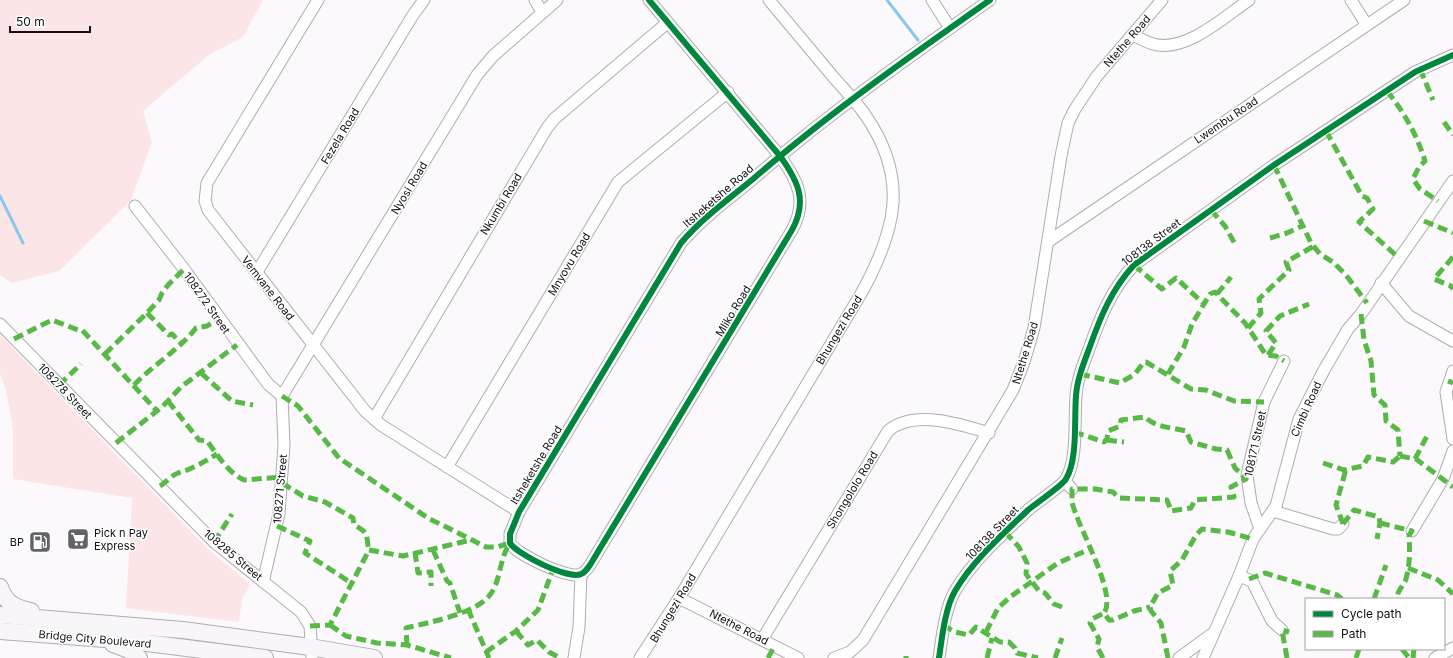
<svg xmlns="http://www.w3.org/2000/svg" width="1453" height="658" font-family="Inter,sans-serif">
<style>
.green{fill:#fbe5e7}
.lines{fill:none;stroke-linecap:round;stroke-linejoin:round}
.stream{stroke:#8ac7ef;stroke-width:3}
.street-casing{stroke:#aeadb0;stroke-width:13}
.secondary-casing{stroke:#aeadb0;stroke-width:18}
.street{stroke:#fefeff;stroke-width:11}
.secondary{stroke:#f9f6f9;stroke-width:16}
.quiet{stroke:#58b947;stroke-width:5;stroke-dasharray:10 5;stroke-linecap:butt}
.cycleway-casing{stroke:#fff;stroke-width:8}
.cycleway{stroke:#00873e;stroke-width:6}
.labels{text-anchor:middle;stroke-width:3;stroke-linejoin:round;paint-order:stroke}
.street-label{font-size:11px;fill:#121015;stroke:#fff}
.poi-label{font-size:11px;fill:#121015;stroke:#fff;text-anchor:start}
</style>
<rect width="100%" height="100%" fill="#fbf9fc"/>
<g class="green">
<polygon points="0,0 263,0 243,37 210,54 143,111 152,142 131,200 59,271 12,283 0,275"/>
<polygon points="0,335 208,549 250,584 242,599 239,622 126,608 132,498 13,479 13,430 7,394 0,373"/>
</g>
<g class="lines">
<g class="stream">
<polyline points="887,0 918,40"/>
<polyline points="0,196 23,243"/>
</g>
<g class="street-casing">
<g id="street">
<polyline points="318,0 207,183 205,201 208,210 365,411 381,425 519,512"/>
<polyline points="535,0 542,12"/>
<path d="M 649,0 L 780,156 C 798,181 808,201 792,230 L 590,565 C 588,568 584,573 581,574 C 569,580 516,554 510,543 L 510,534 L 519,512 L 681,243 C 701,219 729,199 753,179 C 828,114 909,57 990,0"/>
<polyline points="932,0 950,28"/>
<polyline points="1351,0 1366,24"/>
<path d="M 1133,35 C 1139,38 1146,42 1153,44 C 1186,53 1224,17 1249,0"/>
<polyline points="135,206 184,269 268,384 282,396"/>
<polyline points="1049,241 1404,0"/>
<polyline points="257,272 413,15 424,0"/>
<polyline points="1381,283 1409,316 1453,341"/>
<polyline points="0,324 214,542 301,612 310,626 312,658"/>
<polyline points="1453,371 1446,392 1453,439"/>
<polyline points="374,419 547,128 554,119 667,23"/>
<polyline points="447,467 618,182 728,92"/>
<polyline points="1065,481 1072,489"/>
<polyline points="1273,511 1333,529 1338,529 1343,524"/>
<polyline points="1260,529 1251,503 1247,475 1264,402 1284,361"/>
<polyline points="1412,531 1443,479 1453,451"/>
<polyline points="1239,576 1252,581 1272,621 1282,630"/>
<polyline points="263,582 279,514 284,445 282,396 477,75 493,56 557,0"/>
<polyline points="679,598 798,658"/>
<path d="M 763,638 L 888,431 C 914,409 960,424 989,433"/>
<polyline points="574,658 579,627 581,574"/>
<path d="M 640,658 L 679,598 L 862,292 C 896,230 909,179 866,116 C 857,103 846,91 835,79 C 813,53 791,26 769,0"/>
<polyline points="834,658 850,652 863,640 1013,390 1024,362 1034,328 1061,156 1068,123 1075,109 1097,76 1162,0"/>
<path d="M 939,658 C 942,638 945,608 955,591 C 973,560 1003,534 1028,510 C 1036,503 1062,486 1066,479 C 1078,459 1074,420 1076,396 C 1077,380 1083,365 1089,349 C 1100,318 1111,290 1134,265 L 1274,165 L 1415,72 L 1453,55"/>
<polyline points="1179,658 1212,634"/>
<polyline points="1203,658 1239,576 1253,539 1276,506 1299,419 1324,370 1348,329 1361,314 1453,181"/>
<polyline points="1435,658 1453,648"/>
</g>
</g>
<g class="secondary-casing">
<g id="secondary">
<path d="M 0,587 C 5,603 15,608 31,611"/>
<polyline points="0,615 183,630 310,647 374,658"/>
<polyline points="0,631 131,641 265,658"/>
<polyline points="113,644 129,650 139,658"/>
</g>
</g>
<use href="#street" class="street"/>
<use href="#secondary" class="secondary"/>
<g class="quiet">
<polyline points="1420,69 1433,100"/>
<path d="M 1387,91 C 1404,112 1417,135 1425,161 L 1419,167 L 1413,179 L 1420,189 L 1438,201"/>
<polyline points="1444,122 1453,135"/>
<polyline points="1326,131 1362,196 1367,198 1373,209 1359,222 1399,258"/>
<polyline points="1274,165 1311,243 1320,254 1333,262 1346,275 1367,303"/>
<polyline points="1211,210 1225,226 1235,244"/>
<polyline points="1424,221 1453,233"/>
<polyline points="1270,238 1287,233 1302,226"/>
<polyline points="1453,257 1434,279 1451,286 1453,289"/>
<polyline points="1134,265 1162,289 1176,278 1204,304"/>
<polyline points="1217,294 1231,277"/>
<polyline points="147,313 169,335 172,334 181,343"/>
<polyline points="1361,314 1364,340 1371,361 1374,395 1385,405 1386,421 1398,430 1400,456"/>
<polyline points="1248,328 1261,313 1259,299 1289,270 1286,262 1314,246"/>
<polyline points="14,339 52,320 78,330 82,330 157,411"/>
<polyline points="105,354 147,313 159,300 162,293 168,285 184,269"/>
<polyline points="1268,355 1276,343 1266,331 1280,316 1309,304"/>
<polyline points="201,373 232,401 253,405"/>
<polyline points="1080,374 1120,383 1135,374 1144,362 1146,362 1191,389 1206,390 1234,401 1264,402"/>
<polyline points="1168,374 1184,347 1192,324 1210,294 1215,292 1245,323 1266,355 1276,356 1284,361"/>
<polyline points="1448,381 1453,383"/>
<polyline points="59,385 81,364"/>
<path d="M 134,385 C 152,366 180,349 196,328 L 207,326 L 218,319"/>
<polyline points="282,396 298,406 339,458 428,518 486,547 497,547 510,543"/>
<path d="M 168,401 L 199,440 L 207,441 C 217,454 228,473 244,480 L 282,477"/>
<path d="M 1074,432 L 1104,442 L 1107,439 L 1108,431 L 1120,426 L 1121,420 L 1145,417 C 1154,427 1174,428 1186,431 L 1191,442 L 1216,449 L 1227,450 L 1235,468 L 1246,479 L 1231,487 L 1234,497 L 1195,500 L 1191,508 L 1171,511 L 1167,500 L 1119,498 L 1113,492 L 1095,489 L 1072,489 C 1072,493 1072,498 1072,502 C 1077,526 1118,594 1104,613 L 1109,620 L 1113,620 L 1134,611 L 1150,607"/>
<polyline points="1107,440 1124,442"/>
<polyline points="116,443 162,407 181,387 237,345"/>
<polyline points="1400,456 1416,459 1453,487"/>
<polyline points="1415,459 1427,436"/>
<polyline points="1323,463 1344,470 1363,466 1368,457 1393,462 1400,456"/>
<path d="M 282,483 L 303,496 L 325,502 L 353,518 L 354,525 C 371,534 365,535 369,550"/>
<path d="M 160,486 C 165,483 172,475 178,473 C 192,469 204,462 217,454"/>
<path d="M 1380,523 L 1412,531 L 1409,535 C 1410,551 1410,564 1406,579 C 1403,587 1397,590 1397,599"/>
<polyline points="1343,524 1354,510 1379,517 1380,523 1377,539"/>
<polyline points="1343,524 1336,505 1346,469"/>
<polyline points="277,526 310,541 305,553 353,584"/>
<polyline points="1005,532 1019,547 1027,563 1026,574 1039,591 1045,593 1054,604 1062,607"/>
<polyline points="214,542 232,514"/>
<polyline points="369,550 403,556 471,540"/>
<polyline points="433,550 447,581 450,583 460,613"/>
<polyline points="415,552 418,573 431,572 431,586"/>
<polyline points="1408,568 1438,580 1453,594"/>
<polyline points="1249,579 1265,573 1337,595 1342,599"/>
<polyline points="1374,599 1386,565"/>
<polyline points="468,609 489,658"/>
<polyline points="330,625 346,636 377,643 407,645 451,658"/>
<polyline points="943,625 955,632 969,635 976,627 1000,642 1009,642 1015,648 1017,653 1038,658"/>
<polyline points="310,626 330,625 369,550"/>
<polyline points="516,631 528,645 537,640 549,652 560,658"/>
<polyline points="986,632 998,608 1010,597 1058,563 1090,549"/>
<path d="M 407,645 L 406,628 C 429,622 479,614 492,592 C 501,577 500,557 510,543"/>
<polyline points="1402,649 1409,658"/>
<polyline points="486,652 516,631 538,610 553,569"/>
<polyline points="906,656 906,658"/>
<polyline points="768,658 775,645"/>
<polyline points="987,658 992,638"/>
<polyline points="1055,658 1062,638"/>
<polyline points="1103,658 1097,647 1099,639 1090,623 1092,619 1104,613"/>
<polyline points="1168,658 1161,623 1151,611 1150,607 1158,593 1173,585 1170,571 1182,560 1196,535 1202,529 1228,532 1253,539"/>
<polyline points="1287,658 1282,630 1289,632"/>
<polyline points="1356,658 1359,649"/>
<polyline points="1413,658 1414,649"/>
</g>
<g class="cycleway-casing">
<g id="cycleway">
<path d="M 649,0 L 780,156 C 798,181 808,201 792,230 L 590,565 C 588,568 584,573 581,574 C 569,580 516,554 510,543 L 510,534 L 519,512 L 681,243 C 701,219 729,199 753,179 C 828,114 909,57 990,0"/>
<path d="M 939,658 C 942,638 945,608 955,591 C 973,560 1003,534 1028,510 C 1036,503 1062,486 1066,479 C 1078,459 1074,420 1076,396 C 1077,380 1083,365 1089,349 C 1100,318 1111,290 1134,265 L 1274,165 L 1415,72 L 1453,55"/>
</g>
</g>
<use href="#cycleway" class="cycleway"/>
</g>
<defs>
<g id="supermarket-square" transform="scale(1.15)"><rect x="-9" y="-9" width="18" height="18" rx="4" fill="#646266" stroke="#fff"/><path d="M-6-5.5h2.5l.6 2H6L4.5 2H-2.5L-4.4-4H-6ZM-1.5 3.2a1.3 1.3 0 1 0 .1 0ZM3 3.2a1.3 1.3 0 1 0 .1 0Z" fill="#fff"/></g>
<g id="fuel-square" transform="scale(1.15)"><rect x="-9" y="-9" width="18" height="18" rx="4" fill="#646266" stroke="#fff"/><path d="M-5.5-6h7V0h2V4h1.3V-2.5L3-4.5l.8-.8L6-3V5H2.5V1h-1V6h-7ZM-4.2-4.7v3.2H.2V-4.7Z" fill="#fff"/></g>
</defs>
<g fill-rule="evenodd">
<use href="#supermarket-square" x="78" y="539"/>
<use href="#fuel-square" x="40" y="542"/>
</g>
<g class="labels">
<g class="street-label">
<text transform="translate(1127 41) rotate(-49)" y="4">Ntethe Road</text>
<text transform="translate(1226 120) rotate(-34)" y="4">Lwembu Road</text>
<text transform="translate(340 136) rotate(-59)" y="4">Fezela Road</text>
<text transform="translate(409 188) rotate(-59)" y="4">Nyosi Road</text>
<text transform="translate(718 196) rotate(-41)" y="4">Itsheketshe Road</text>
<text transform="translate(501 204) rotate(-59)" y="4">Nkumbi Road</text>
<text transform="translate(1151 242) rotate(-37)" y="4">108138 Street</text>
<text transform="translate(569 264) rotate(-59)" y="4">Mnyovu Road</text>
<text transform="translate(268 288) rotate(52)" y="4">Vemvane Road</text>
<text transform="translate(207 303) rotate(55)" y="4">108272 Street</text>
<text transform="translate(733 311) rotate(-59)" y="4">Mliko Road</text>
<text transform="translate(839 330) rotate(-59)" y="4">Bhungezi Road</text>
<text transform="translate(1025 353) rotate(-73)" y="4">Ntethe Road</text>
<text transform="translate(65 391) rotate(46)" y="4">108278 Street</text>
<text transform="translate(1306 409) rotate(-66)" y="4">Cimbi Road</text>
<text transform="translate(1255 444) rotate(-78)" y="4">108171 Street</text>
<text transform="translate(536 465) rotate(-59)" y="4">Itsheketshe Road</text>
<text transform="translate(280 489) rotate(-85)" y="4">108271 Street</text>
<text transform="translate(852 490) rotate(-59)" y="4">Shongololo Road</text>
<text transform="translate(992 533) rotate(-46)" y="4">108138 Street</text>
<text transform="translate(233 555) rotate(40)" y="4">108285 Street</text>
<text transform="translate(673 608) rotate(-59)" y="4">Bhungezi Road</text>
<text transform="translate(739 627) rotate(27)" y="4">Ntethe Road</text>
<text transform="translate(95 639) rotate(5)" y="4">Bridge City Boulevard</text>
</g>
<g class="poi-label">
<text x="94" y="537">Pick n Pay<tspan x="94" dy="13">Express</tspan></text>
<text x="24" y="546" text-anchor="end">BP</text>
</g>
</g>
<rect x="1305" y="598" width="140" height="52" fill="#ffffff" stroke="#a09fa1"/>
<rect x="1313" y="611" width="20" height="6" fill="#00873e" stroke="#a09fa1"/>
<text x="1341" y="618" font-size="12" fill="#121015">Cycle path</text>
<rect x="1313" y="631" width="20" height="6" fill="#58b947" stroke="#a09fa1"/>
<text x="1341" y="638" font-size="12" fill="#121015">Path</text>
<path d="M10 26v6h80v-6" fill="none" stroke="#121015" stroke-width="2"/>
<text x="16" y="26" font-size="12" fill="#121015" stroke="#ffffff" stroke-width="3" paint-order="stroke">50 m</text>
</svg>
